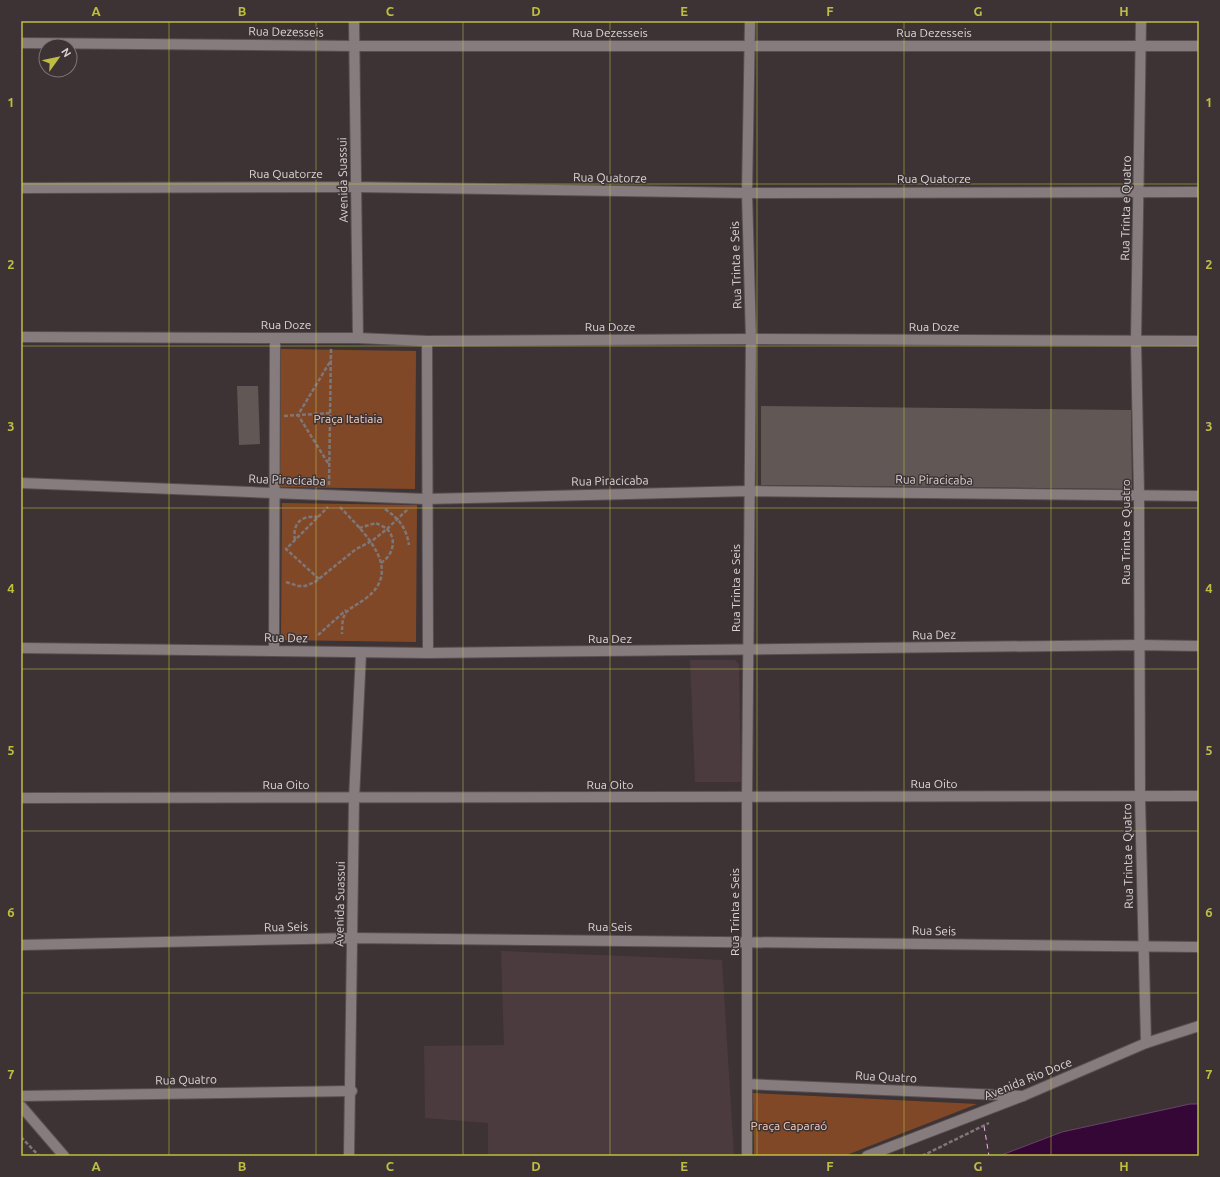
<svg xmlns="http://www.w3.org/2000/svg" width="1220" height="1177" font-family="Ubuntu,sans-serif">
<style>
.built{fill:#4c3b3e}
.green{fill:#814828}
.water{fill:#350736;stroke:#674566}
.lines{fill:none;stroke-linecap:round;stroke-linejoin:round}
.ferry{stroke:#f6aef6;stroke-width:1;stroke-dasharray:5 4;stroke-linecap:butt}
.building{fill:#615755}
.minor-casing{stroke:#574f50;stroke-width:12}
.tertiary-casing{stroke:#574f50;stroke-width:12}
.path{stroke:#7f7677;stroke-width:2.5;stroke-dasharray:4 2;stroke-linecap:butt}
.minor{stroke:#877c7d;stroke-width:10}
.tertiary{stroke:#877c7d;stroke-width:10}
.grid{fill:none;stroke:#bfbe42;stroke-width:1;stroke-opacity:0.55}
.labels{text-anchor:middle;stroke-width:3;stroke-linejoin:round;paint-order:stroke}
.street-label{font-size:12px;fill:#dcd5d6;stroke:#3d3334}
.park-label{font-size:12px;fill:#f6d0bc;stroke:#3d3334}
.neatline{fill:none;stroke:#bfbe42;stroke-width:1.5}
.grid-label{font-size:13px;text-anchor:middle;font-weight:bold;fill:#bfbe42}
</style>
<rect width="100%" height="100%" fill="#3d3334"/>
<g class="built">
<polygon points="690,660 735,660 739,665 741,782 695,782"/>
<polygon points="501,951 722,960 734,1156 488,1156 488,1123 425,1118 424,1046 504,1045"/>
</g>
<g class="green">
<polygon points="281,349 416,351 415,489 280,487"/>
<polygon points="282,503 417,505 416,642 281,640"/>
<polygon points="753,1093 977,1104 844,1156 754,1156"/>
</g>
<polygon class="water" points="1190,1104 1199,1104 1199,1156 999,1156 1062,1132"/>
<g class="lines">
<polyline class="ferry" points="984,1126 989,1156"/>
</g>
<g class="building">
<polygon points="237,386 258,386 260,444 239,445"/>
<polygon points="761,406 1131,410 1132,489 761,485"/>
</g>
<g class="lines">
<g class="minor-casing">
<g id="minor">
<polyline points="1141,21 1136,341 1139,495 1140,797 1146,1043"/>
<polyline points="21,43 355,46 1199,46"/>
<polyline points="21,188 356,187 747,193 1199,192"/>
<polyline points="21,337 275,338"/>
<polyline points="427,341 751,339 1199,341"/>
<polyline points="21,648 274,651"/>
<polyline points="428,653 1139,645 1199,646"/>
<polyline points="21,798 1199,796"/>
<polyline points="21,945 352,938 1199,947"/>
<polyline points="747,1084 1023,1096"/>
<polyline points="21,1096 352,1091"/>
<polyline points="747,1156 747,798 751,339 747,193 750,21"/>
</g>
</g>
<g class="tertiary-casing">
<g id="tertiary">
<polyline points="354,21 358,338"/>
<polygon points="275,338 358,338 427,341 428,653 274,651"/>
<polyline points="21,483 426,499 749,491 1199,496"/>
<polyline points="21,1106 64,1156"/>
<polyline points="349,1156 354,799 361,653"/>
<polyline points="867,1156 1023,1096 1146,1043 1199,1026"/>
</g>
</g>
<g class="path">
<polyline points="284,416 330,413"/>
<polyline points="328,463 298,415 331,360"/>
<polyline points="329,485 331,348"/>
<path d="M 340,507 C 362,531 406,569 365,599 C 347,612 342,608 342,634"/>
<path d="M 385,509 C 399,519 406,527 409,545"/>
<path d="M 359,528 L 376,523 C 379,525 385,527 387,529 C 398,540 392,556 381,563"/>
<path d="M 295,540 C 292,523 302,515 318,517"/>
<polyline points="319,579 286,549 328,507"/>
<polyline points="286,582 298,586 305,586 315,582 356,549 372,541 387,529 408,509"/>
<polyline points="318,635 346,610"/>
<polyline points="21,1137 39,1156"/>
<polyline points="922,1156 989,1123"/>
</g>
<use href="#minor" class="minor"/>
<use href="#tertiary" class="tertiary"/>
</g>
<path class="grid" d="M 169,21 L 169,1156M 316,21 L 316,1156M 463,21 L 463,1156M 610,21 L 610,1156M 757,21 L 757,1156M 904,21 L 904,1156M 1051,21 L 1051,1156M 21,184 L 1199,184M 21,346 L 1199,346M 21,508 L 1199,508M 21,669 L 1199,669M 21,831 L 1199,831M 21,993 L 1199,993"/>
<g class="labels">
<g class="street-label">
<text transform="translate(286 32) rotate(1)" y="4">Rua Dezesseis</text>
<text x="610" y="37">Rua Dezesseis</text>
<text x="934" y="37">Rua Dezesseis</text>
<text x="286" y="178">Rua Quatorze</text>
<text transform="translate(610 178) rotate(1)" y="4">Rua Quatorze</text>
<text x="934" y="183">Rua Quatorze</text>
<text transform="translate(343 180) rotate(-91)" y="4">Avenida Suassui</text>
<text transform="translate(1126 208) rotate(-89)" y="4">Rua Trinta e Quatro</text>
<text transform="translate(736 265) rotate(-92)" y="4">Rua Trinta e Seis</text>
<text x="286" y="329">Rua Doze</text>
<text x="610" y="331">Rua Doze</text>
<text x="934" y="331">Rua Doze</text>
<text transform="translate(287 480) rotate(2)" y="4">Rua Piracicaba</text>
<text transform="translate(934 480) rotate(1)" y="4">Rua Piracicaba</text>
<text transform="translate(610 481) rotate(-1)" y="4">Rua Piracicaba</text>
<text transform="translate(1126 532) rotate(-90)" y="4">Rua Trinta e Quatro</text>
<text transform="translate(736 588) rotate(-90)" y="4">Rua Trinta e Seis</text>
<text transform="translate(934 635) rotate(-1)" y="4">Rua Dez</text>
<text transform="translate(286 638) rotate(1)" y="4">Rua Dez</text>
<text x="610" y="643">Rua Dez</text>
<text x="934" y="788">Rua Oito</text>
<text x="286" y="789">Rua Oito</text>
<text x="610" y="789">Rua Oito</text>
<text transform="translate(1128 856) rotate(-91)" y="4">Rua Trinta e Quatro</text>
<text transform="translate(340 904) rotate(-89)" y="4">Avenida Suassui</text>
<text transform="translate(735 912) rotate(-90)" y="4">Rua Trinta e Seis</text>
<text transform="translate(286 927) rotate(-1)" y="4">Rua Seis</text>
<text x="610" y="931">Rua Seis</text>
<text transform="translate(934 931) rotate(1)" y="4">Rua Seis</text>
<text transform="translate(886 1077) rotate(3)" y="4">Rua Quatro</text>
<text transform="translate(1028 1079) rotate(-22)" y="4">Avenida Rio Doce</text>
<text transform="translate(186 1080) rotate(-1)" y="4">Rua Quatro</text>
</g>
<g class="park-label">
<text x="348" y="423">Praça Itatiaia</text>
<text x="789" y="1130">Praça Caparaó</text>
</g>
</g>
<rect width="1220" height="1177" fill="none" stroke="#3d3334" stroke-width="44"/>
<g transform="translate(58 58) rotate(57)"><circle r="19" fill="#3d3334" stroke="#7d7475"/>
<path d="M0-3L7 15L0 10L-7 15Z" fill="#bfbe42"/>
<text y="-6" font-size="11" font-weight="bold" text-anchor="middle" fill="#dcd5d6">N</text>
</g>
<rect x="22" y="22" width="1176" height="1133" class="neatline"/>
<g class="grid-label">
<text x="96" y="16">A</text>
<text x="242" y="16">B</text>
<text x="390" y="16">C</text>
<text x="536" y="16">D</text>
<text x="684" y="16">E</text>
<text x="830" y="16">F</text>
<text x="978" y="16">G</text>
<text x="1124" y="16">H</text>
<text x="11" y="107">1</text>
<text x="1209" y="107">1</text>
<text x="11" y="269">2</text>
<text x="1209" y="269">2</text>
<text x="11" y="431">3</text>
<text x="1209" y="431">3</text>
<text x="11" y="593">4</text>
<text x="1209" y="593">4</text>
<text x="11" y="755">5</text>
<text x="1209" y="755">5</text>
<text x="11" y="917">6</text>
<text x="1209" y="917">6</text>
<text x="11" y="1079">7</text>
<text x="1209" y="1079">7</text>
<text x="96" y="1171">A</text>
<text x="242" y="1171">B</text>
<text x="390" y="1171">C</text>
<text x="536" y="1171">D</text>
<text x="684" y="1171">E</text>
<text x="830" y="1171">F</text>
<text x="978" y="1171">G</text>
<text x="1124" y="1171">H</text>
</g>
</svg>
